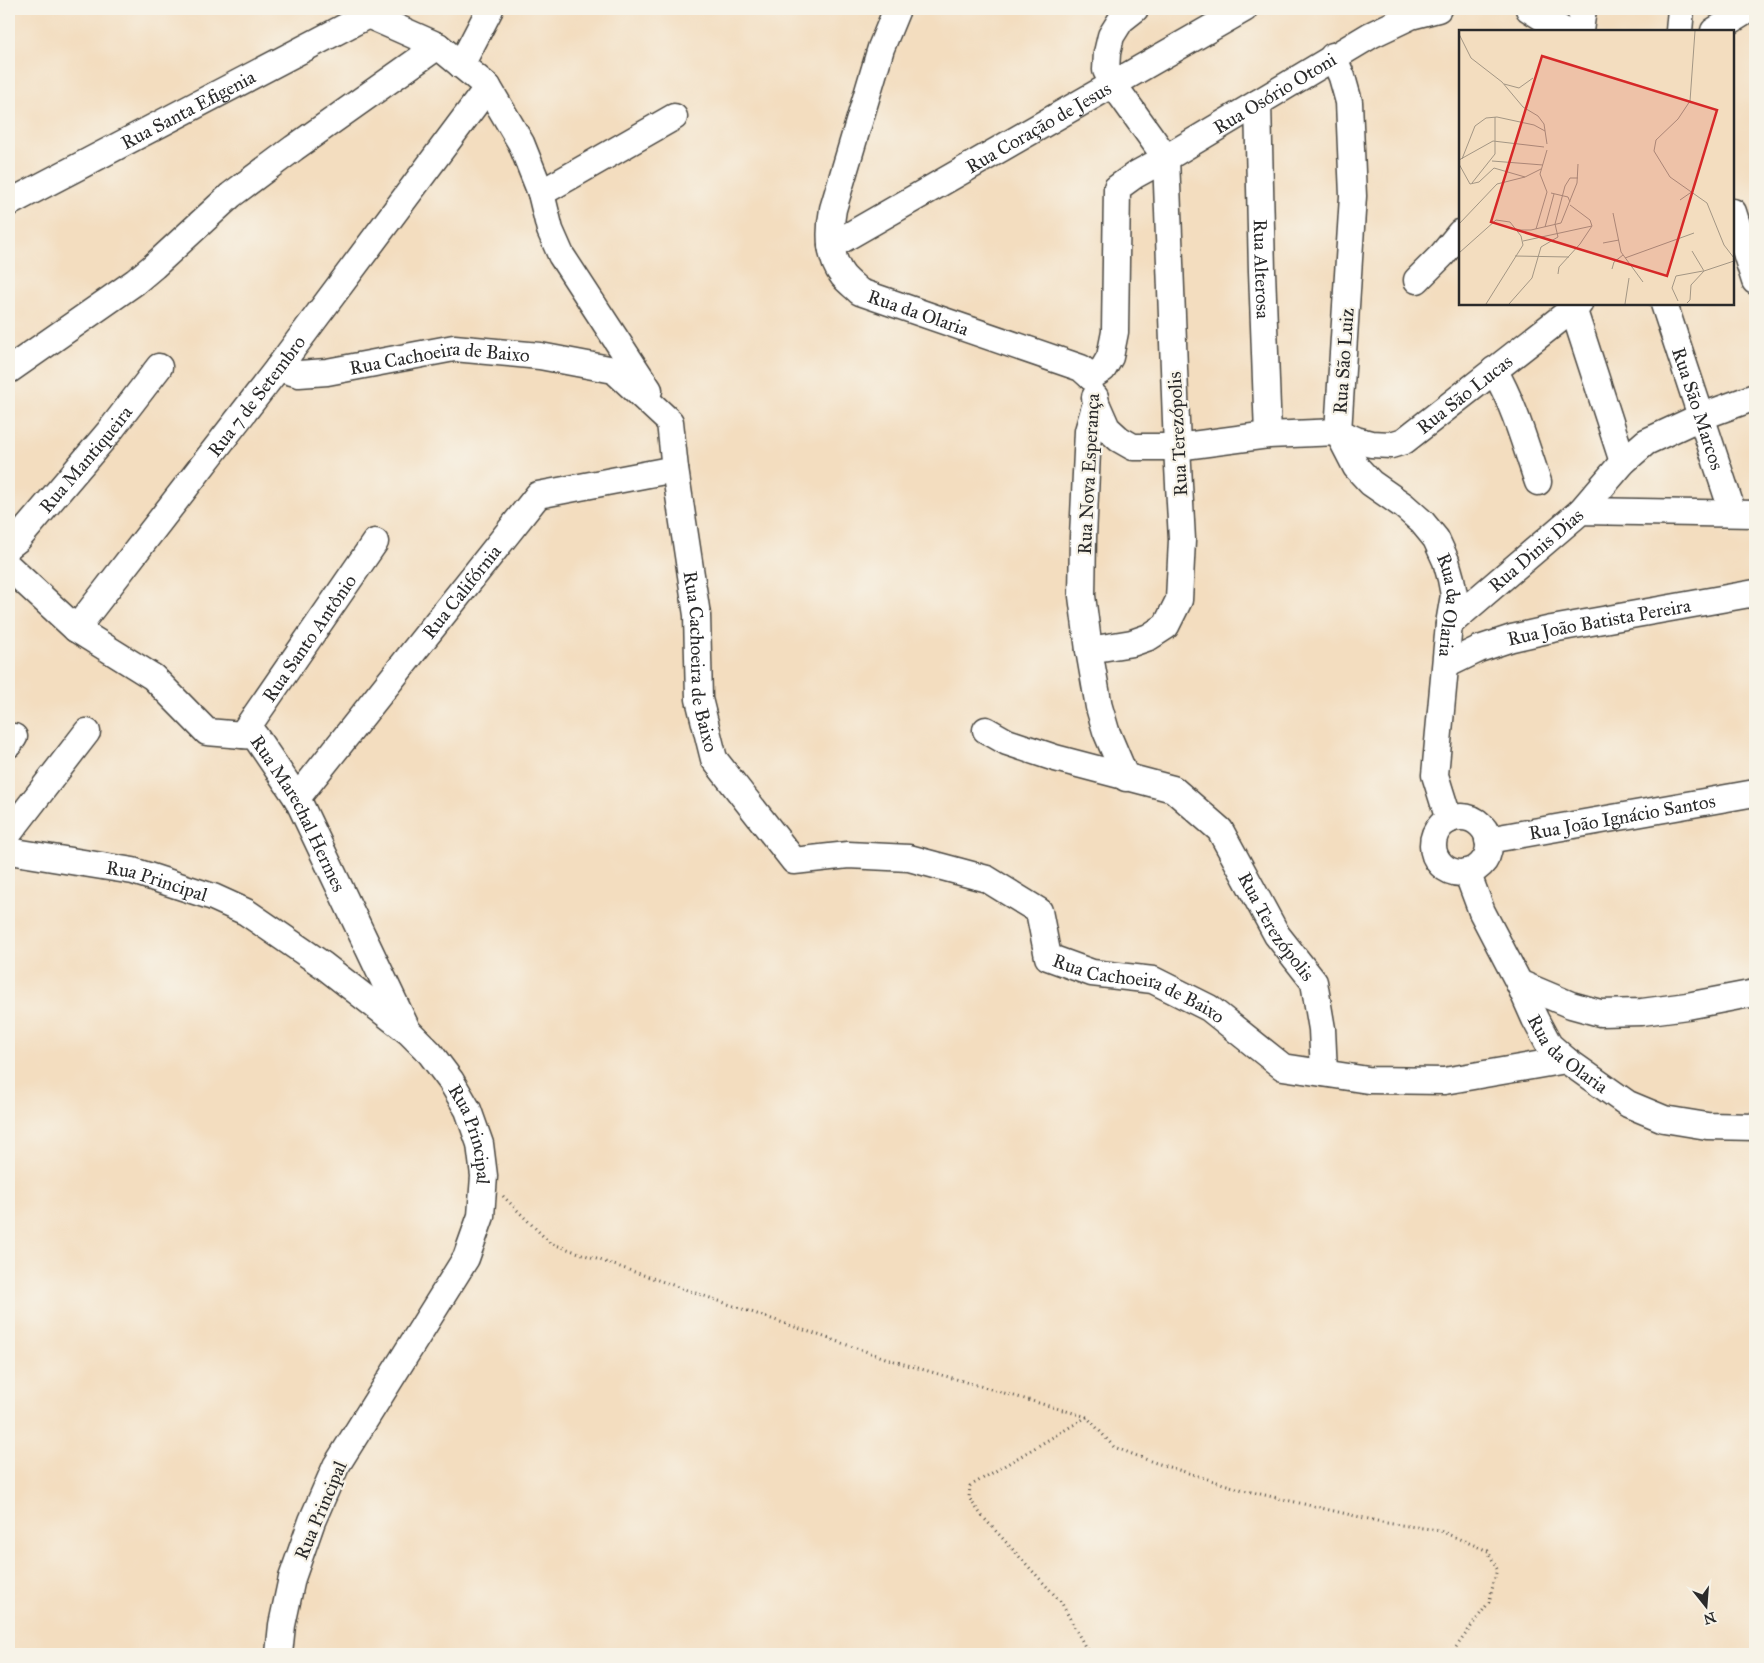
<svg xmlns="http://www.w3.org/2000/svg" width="1764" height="1663" font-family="'IM FELL Great Primer',serif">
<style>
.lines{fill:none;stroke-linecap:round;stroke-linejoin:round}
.minor-casing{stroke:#494641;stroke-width:29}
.path{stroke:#494641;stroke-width:3;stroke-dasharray:1 4;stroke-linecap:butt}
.minor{stroke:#fff;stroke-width:26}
.labels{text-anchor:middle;stroke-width:4.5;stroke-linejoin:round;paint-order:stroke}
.street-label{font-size:19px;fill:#2b2b2b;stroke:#f7f3e8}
.inset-road{fill:none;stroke:#a39684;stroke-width:1}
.view{fill:#d62828;fill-opacity:0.15;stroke:#d62828;stroke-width:2.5}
.inset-edge{fill:none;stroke:#2b2b2b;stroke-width:2.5}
</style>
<rect width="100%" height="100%" fill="#f7f3e8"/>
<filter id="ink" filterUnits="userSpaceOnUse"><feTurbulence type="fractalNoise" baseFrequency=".02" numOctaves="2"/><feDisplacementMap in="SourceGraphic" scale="10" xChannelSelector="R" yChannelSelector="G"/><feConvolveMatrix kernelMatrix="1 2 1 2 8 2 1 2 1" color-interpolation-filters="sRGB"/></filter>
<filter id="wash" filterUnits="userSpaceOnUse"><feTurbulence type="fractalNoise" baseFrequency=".0096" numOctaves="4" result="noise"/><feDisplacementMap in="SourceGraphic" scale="20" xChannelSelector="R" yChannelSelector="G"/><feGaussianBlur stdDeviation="1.12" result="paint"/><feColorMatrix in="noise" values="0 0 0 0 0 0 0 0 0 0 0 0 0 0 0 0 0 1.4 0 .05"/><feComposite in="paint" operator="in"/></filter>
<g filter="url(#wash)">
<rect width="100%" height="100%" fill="#f3ddbf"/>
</g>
<g filter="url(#ink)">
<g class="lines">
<g class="minor-casing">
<g id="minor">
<polyline points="359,9 368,15 438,46 488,87 521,143 541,193 550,230 561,255 649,390"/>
<path id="s1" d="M 897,9 L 881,48 L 833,209 C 829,231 828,257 843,276 C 848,282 855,287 860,292 L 1081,368 L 1091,377"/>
<polyline points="1529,9 1564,31"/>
<polyline points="1580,31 1583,9"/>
<polyline points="1679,31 1681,9"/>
<polyline points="1714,31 1743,13 1746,9"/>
<path id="s2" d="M 1333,56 L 1342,77 L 1349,102 L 1353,196 L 1338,432 L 1356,467 L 1371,483 L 1404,506 L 1422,522 L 1436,539 L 1446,561 L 1451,579 L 1454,595 L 1449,624 L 1435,775 L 1449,820"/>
<polyline points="461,65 490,9"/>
<path id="s3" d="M 1258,103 L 1262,271 L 1268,435"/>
<polyline points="541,193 674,117"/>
<path id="s4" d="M 9,203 L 368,15"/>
<polyline points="1733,212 1755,281"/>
<path id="s5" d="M 831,246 L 1244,9"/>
<polyline points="1417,280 1442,255 1460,233"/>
<path id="s6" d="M 1664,304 L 1733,513"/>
<polyline points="1573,308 1623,462"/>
<path id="s7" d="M 278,368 L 299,374 L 327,372 L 454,348 L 540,356 L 614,370 L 670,422 L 675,469 L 697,615 L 699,699 L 714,759 L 794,861 L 848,855 L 909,858 L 987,879 L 1039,911 L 1048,957 L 1092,973 L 1153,980 L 1209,1008 L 1283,1067 L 1368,1080 L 1444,1081 L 1566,1060"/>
<polyline points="9,370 135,282 154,266 231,195 294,148 438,46"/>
<path d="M 1494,370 C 1514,404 1525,444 1538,482"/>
<path id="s8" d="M 1091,377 L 1103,369 L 1110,357 L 1115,332 L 1117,188 L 1135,175 L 1166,158 L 1371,35 L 1411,16 L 1438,9"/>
<polyline points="1095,397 1096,403 1088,431 1083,537 1082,596 1089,650 1099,707 1106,731 1126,778"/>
<path id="s9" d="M 1096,403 L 1107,428 L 1119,439 L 1133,447 L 1177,447 L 1268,435 L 1338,432 L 1356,440 L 1371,444 L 1391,445 L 1404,441 L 1579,304"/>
<polyline points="1581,511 1623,462 1646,442 1700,417 1755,397"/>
<path id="s10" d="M 9,546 L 18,539 L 109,432 L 159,367"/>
<path id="s11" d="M 9,567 L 76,629 L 278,368 L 488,87"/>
<path id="s12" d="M 1449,624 L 1581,511 L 1755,514"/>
<path id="s13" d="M 76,629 L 153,677 L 207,732 L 255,736 L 297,798 L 406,1027"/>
<polyline points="1089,650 1132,643 1149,637 1166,626 1179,600 1182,540 1177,447 1166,158 1113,84 1106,70 1107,53 1111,36 1121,20 1135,9"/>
<path id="s14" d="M 1446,665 L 1479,649 L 1512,638 L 1552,629 L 1755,593"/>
<path id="s15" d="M 986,730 L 1007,742 L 1055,758 L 1173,789 L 1220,830 L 1277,935 L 1314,982 L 1322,1029 L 1324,1073"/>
<path id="s16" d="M 242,735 L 375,542"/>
<polyline points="9,744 14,737"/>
<path id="s17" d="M 297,798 L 538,495 L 675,469"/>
<circle cx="1461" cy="845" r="28"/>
<polyline points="9,833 87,732"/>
<path id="s18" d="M 1488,840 L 1755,793"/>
<path id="s19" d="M 9,851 L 133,871 L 213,897 L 246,912 L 323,965 L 409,1032 L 430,1053 L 451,1081 L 468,1110 L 480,1144 L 484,1176 L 481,1216 L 466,1258 L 336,1466 L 312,1521 L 292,1578 L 282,1625 L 279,1654"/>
<path id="s20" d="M 1467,872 L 1482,912 L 1519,983 L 1535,1019 L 1549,1045 L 1566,1060 L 1628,1104 L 1664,1119 L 1707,1126 L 1755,1127"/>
<polyline points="1519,983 1571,1005 1600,1013 1642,1012 1687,1006 1755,993"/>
</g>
</g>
<g class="path">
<polyline points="503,1196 550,1243 897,1362 1087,1417 1114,1447 1153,1462 1243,1490 1386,1523 1438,1530 1488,1551 1497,1569 1489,1602 1454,1650 1453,1654"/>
<polyline points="1087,1417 970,1486 969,1498 982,1516 1061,1602 1089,1654"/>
</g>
<use href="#minor" class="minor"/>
</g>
</g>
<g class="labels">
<g class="street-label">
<text dy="7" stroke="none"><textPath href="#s8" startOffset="382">Rua Osório Otoni</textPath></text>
<text dy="7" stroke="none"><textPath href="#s4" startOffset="202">Rua Santa Efigenia</textPath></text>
<text dy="7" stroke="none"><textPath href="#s5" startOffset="239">Rua Coração de Jesus</textPath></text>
<text dy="7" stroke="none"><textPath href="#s3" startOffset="166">Rua Alterosa</textPath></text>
<text dy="7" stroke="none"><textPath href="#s1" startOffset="365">Rua da Olaria</textPath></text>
<text transform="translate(1343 361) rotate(-86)" y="7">Rua São Luiz</text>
<text dy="7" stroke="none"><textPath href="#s7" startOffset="164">Rua Cachoeira de Baixo</textPath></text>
<text dy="7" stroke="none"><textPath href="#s9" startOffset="411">Rua São Lucas</textPath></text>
<text dy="7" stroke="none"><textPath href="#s11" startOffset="386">Rua 7 de Setembro</textPath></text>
<text dy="7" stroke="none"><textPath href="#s6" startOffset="110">Rua São Marcos</textPath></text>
<text transform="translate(1177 434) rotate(-93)" y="7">Rua Terezópolis</text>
<text dy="7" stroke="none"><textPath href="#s10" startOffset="116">Rua Mantiqueira</textPath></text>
<text transform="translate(1088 474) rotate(-87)" y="7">Rua Nova Esperança</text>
<text dy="7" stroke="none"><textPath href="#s12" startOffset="114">Rua Dinis Dias</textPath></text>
<text dy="7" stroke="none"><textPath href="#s17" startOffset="264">Rua Califórnia</textPath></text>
<text dy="7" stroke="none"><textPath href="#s2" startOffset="596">Rua da Olaria</textPath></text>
<text dy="7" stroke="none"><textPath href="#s14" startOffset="160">Rua João Batista Pereira</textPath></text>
<text dy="7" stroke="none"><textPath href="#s16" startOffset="118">Rua Santo Antônio</textPath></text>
<text dy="7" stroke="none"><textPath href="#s7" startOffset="659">Rua Cachoeira de Baixo</textPath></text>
<text dy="7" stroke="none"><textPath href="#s18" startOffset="136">Rua João Ignácio Santos</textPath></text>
<text dy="7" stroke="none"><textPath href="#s13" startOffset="305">Rua Marechal Hermes</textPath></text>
<text dy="7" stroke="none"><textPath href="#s19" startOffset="151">Rua Principal</textPath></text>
<text dy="7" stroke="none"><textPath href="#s15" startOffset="371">Rua Terezópolis</textPath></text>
<text dy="7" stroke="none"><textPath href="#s7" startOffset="1289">Rua Cachoeira de Baixo</textPath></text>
<text dy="7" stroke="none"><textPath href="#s20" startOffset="211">Rua da Olaria</textPath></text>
<text dy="7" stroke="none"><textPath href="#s19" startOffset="571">Rua Principal</textPath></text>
<text transform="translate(320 1510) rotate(-67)" y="7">Rua Principal</text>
</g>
</g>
<g transform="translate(1459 30)">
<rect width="275" height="275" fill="#f3ddbf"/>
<path class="inset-road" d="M 236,1 L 231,71 L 219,89 L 197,110 L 195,121 L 211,147 L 248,173 L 265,215 L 275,228M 0,4 L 12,28 L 43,52 L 64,77 L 79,86 L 85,94 L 88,114M 45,54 L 60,58 L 74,48M 3,129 L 16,96 L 27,88 L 38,87 L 75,95 L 86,101M 0,130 L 34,111 L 85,117M 33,131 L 84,135M 0,134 L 11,154M 13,153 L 36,124 L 36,87M 11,154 L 20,152 L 35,138 L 66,147 L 82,139M 88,162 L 81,144 L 88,120M 92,163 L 109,167 L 111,172M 221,170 L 234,161M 154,183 L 162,222 L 184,252M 0,194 L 38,154 L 66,147M 86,197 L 95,164M 77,199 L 88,162M 57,200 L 72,200 L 102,193 L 118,153 L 119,134M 64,211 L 133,196M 144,213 L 160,210M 0,223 L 37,190 L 51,192 L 62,206 L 64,215 L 27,274M 56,226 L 110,227M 166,228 L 235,203M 153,239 L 155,232 L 164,225M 245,241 L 275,231M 99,244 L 100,237 L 121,214 L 133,196 L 131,190 L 111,175M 219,271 L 213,258 L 217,246 L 244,241M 228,273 L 231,270 L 232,255 L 245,241 L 233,221M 50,274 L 73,248 L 82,217 L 99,207 L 96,194 L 106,156 L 111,148 L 119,148M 166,274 L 170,248"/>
<path class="view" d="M 83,26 L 258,80 L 208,246 L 32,192 Z"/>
<rect width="275" height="275" class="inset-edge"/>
</g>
<rect width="1764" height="1663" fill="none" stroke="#f7f3e8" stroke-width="30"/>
<g transform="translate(1706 1606) rotate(163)" stroke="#f7f3e8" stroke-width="4" paint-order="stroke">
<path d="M0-4L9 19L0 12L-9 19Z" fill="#2b2b2b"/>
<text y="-8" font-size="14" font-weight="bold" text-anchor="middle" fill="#2b2b2b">N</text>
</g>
</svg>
